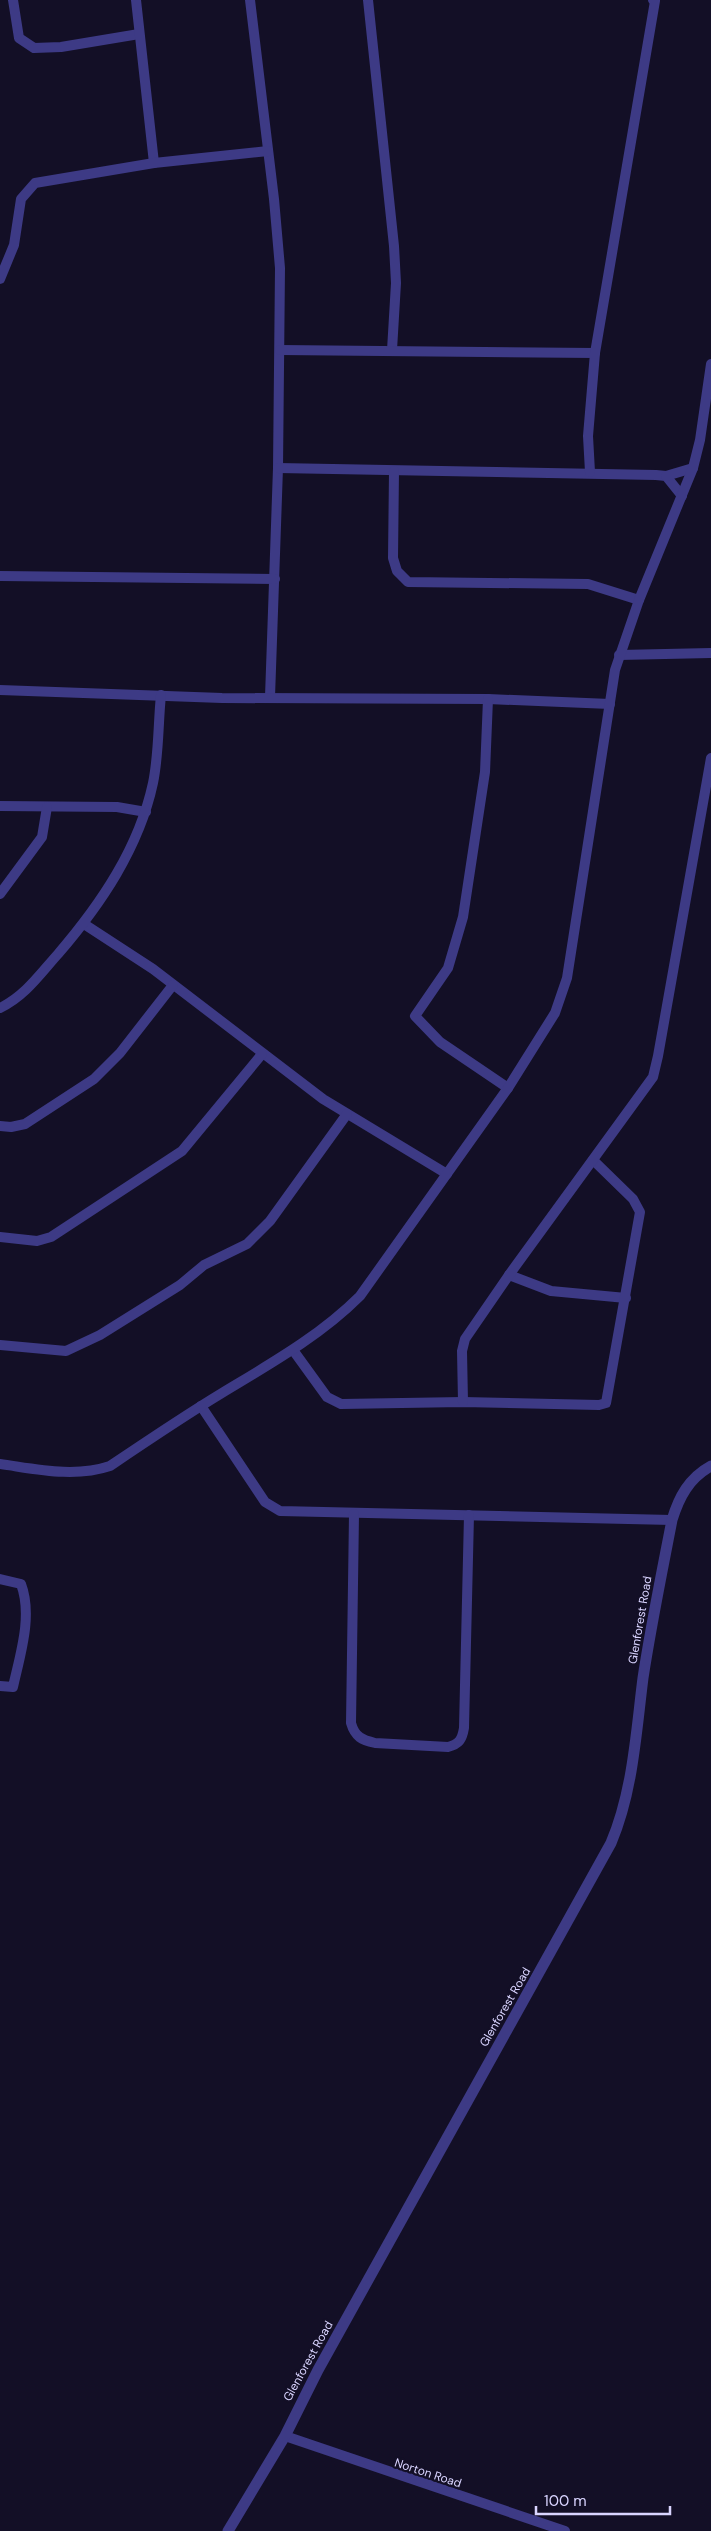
<svg xmlns="http://www.w3.org/2000/svg" width="711" height="2531" font-family="'DM Sans',sans-serif">
<style>
.lines{fill:none;stroke-linecap:round;stroke-linejoin:round}
.minor{stroke:#3d3a85;stroke-width:10}
.tertiary{stroke:#3d3a85;stroke-width:11}
.labels{text-anchor:middle;stroke-width:4.5;stroke-linejoin:round;paint-order:stroke}
.street-label{font-size:12px;fill:#d9d4ff;stroke:#130f26}
</style>
<rect width="100%" height="100%" fill="#130f26"/>
<g class="lines">
<g class="minor">
<polyline points="13,0 19,38 34,48 61,47 139,34"/>
<polyline points="136,0 154,163"/>
<polyline points="250,0 274,199 280,268 278,468 270,697"/>
<polyline points="368,0 394,246 396,283 392,350"/>
<polyline points="0,279 14,245 21,199 35,183 154,163 268,151"/>
<polyline points="280,350 595,353"/>
<polyline points="278,468 656,475 666,476 682,496"/>
<polyline points="394,471 393,558 397,571 408,582 588,584 639,600"/>
<polyline points="590,472 588,436 595,353 655,1 653,0"/>
<polyline points="666,476 693,468"/>
<polyline points="0,576 275,579"/>
<polyline points="619,655 711,653"/>
<polyline points="0,690 222,698 488,699 610,704"/>
<polyline points="488,699 485,772 463,917 448,968 415,1016 440,1042 508,1088"/>
<polyline points="0,806 117,807 146,812"/>
<polyline points="0,894 42,837 47,807"/>
<polyline points="84,924 153,969 323,1099 447,1174"/>
<path d="M 0,1008 C 25,996 40,974 58,954 C 101,904 139,848 153,783 C 159,754 158,724 161,695"/>
<polyline points="0,1126 11,1127 25,1124 94,1079 120,1053 173,985"/>
<polyline points="0,1237 37,1241 51,1237 182,1151 262,1054"/>
<polyline points="509,1275 551,1291 626,1298"/>
<polyline points="0,1345 66,1351 100,1335 180,1285 204,1265 247,1244 270,1221 347,1114"/>
<polyline points="293,1350 327,1397 341,1404 463,1402 599,1405 606,1403 640,1212 633,1199 593,1160"/>
<polyline points="463,1402 462,1351 465,1339 509,1275 653,1077 658,1056 711,758"/>
<polyline points="201,1406 265,1502 280,1511 672,1520"/>
<path d="M 0,1464 C 36,1469 74,1478 110,1466 C 147,1441 184,1416 222,1393 C 270,1364 320,1336 360,1296 L 508,1088 L 555,1013 L 567,978 L 615,670 L 639,600 L 693,468 L 700,440 L 711,364"/>
<path d="M 354,1514 L 351,1723 C 355,1737 362,1740 375,1743 L 448,1747 C 459,1744 462,1740 464,1728 L 469,1515"/>
<path d="M 0,1579 L 21,1584 C 33,1616 20,1655 13,1687 L 0,1686"/>
<polyline points="285,2436 565,2531"/>
</g>
<path class="tertiary" d="M 228,2531 L 285,2436 L 318,2370 L 611,1843 C 633,1791 636,1733 643,1678 C 651,1625 662,1572 672,1520 C 679,1497 689,1478 711,1466"/>
</g>
<g class="labels">
<g class="street-label">
<text transform="translate(640 1620) rotate(-80)" y="4">Glenforest Road</text>
<text transform="translate(505 2007) rotate(-60)" y="4">Glenforest Road</text>
<text transform="translate(308 2361) rotate(-61)" y="4">Glenforest Road</text>
<text transform="translate(428 2473) rotate(18)" y="4">Norton Road</text>
</g>
</g>
<path d="M536 2506v8h134v-8" fill="none" stroke="#d9d4ff" stroke-width="2.5"/>
<text x="544" y="2506" font-size="15" fill="#d9d4ff" stroke="#130f26" stroke-width="4" paint-order="stroke">100 m</text>
</svg>
